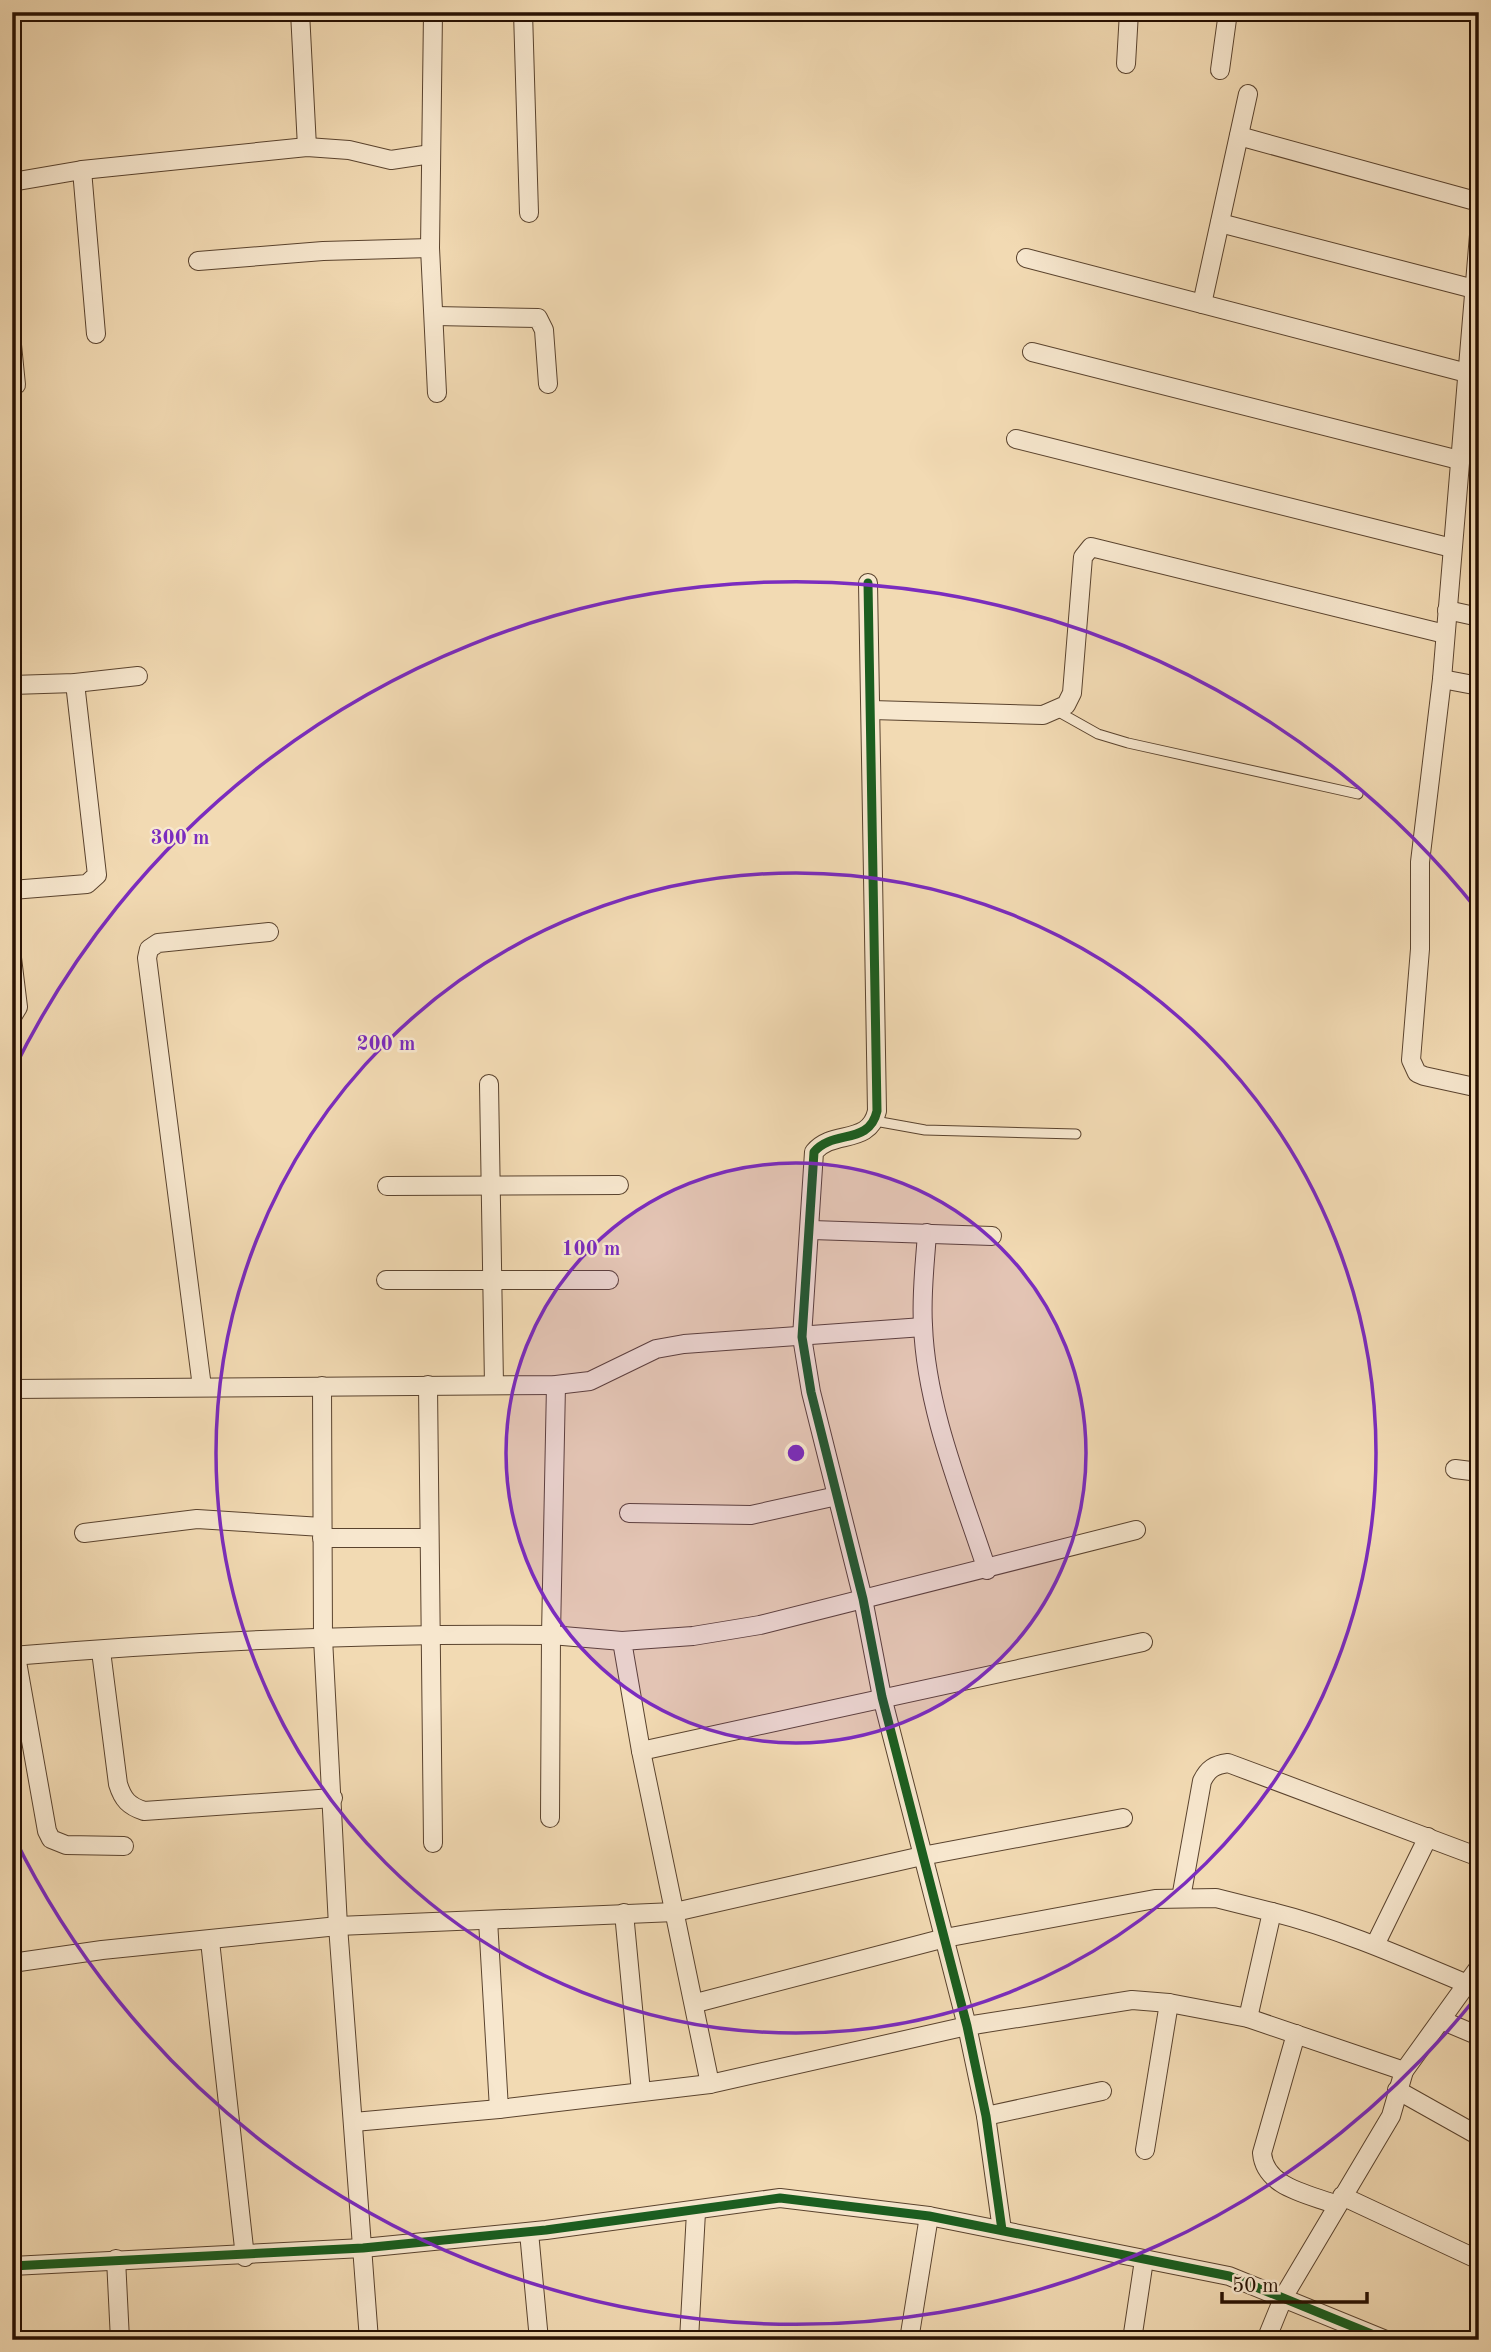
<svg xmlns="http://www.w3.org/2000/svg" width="1491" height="2352" font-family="'Old Standard TT',serif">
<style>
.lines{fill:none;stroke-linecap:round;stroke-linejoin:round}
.lane-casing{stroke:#5a432e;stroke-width:11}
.street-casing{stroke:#5a432e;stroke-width:20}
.lane{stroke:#f7e7ce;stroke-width:9}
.street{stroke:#f7e7ce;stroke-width:18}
.cycleway-casing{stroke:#f7e7ce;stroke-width:13}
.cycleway{stroke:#1b5e20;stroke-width:9}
.ring{fill:none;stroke:#7b2cbf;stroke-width:3.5}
.centre{fill:#7b2cbf;stroke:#f7e7ce;stroke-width:3.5}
.ring-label{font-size:21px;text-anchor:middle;font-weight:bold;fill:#7b2cbf;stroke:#f7e7ce;stroke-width:5;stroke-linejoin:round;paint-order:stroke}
</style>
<rect width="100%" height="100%" fill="#f2dab3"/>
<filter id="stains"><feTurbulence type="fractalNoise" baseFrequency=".00286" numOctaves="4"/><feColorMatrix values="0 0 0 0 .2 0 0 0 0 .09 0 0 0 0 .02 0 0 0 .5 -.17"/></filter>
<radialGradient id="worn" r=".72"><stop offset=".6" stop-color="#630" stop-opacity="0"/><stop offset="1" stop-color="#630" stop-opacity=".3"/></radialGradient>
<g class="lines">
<g class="lane-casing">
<g id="lane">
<polyline points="1057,711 1098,734 1128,743 1358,794"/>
<polyline points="875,1121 925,1130 1076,1134"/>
</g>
</g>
<g class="street-casing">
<g id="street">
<polyline points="300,12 307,147"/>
<polyline points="433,12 430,248 437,393"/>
<polyline points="523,12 529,213"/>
<polyline points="1126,64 1129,12"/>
<polyline points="1220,70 1228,12"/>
<polyline points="1239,136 1479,202"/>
<polyline points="82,170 96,334"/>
<polyline points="12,182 82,170 307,147 349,150 391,160 431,154"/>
<polyline points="1220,223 1474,289"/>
<polyline points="1479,235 1442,679 1420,862 1420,949 1411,1060 1417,1073 1424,1076 1479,1088"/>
<polyline points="1026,258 1467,373"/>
<polyline points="198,261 323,251 430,248"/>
<polyline points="1202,304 1248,94"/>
<polyline points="435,316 538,318 544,330 548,384"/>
<polyline points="12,345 16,385"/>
<polyline points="1032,352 1459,460"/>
<polyline points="1016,439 1452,548"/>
<path d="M 868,583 L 877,1111 C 869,1146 833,1129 814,1152 L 802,1337 L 811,1392 L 863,1599 L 882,1697 L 967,2026 L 986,2116 L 1002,2230"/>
<polyline points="1447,610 1479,617"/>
<polyline points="1442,679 1479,686"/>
<polyline points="12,685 75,683 138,676"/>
<polyline points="872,710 1043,715 1066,705 1072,693 1083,557 1091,547 1445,634"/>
<polyline points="12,890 87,884 97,875 75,683"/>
<polyline points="12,958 18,1007 12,1017"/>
<polyline points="489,1084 494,1385"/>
<polyline points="387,1186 619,1185"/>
<polyline points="812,1230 992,1236"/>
<path d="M 927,1233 C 925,1264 921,1294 923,1325 C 926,1408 961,1491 987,1570"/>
<polyline points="386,1280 609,1280"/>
<polyline points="428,1385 433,1843"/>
<polyline points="556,1385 551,1635 622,1641"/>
<polyline points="322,1386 323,1638 338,1926 369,2340"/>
<polyline points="202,1387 147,958 149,949 158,943 269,932"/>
<polyline points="12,1389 556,1385 590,1381 656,1349 684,1344 923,1327"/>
<polyline points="1455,1469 1479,1472"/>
<polyline points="629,1513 751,1515 837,1496"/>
<polyline points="84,1533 197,1519 322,1527"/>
<polyline points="322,1538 429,1538"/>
<path d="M 101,1651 L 118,1784 C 123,1800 129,1806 144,1811 L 333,1798"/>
<path d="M 12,1656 C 191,1641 372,1633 551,1635 L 550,1818"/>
<polyline points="16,1656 47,1831 51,1839 66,1845 124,1846"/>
<polyline points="641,1751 1143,1642"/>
<path d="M 1181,1898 L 1202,1781 C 1208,1769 1214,1765 1228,1763 L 1479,1857"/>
<path d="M 1272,1912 C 1340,1929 1403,1957 1467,1984"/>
<polyline points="624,1913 641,2092"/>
<polyline points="488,1920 499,2109"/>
<polyline points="210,1941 245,2257"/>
<polyline points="1375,1945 1428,1837"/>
<polyline points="12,1963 102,1950 338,1926 675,1912 922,1856 1123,1818"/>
<polyline points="696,2003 945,1938 1155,1899 1216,1898 1272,1912 1248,2018"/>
<polyline points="1441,2020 1479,2036"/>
<path d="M 1296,2034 L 1262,2153 C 1265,2188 1309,2194 1337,2205"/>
<polyline points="1404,2071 1479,1967"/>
<polyline points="710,2084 641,1751 622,1641 693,1636 760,1625 1136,1530"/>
<polyline points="1397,2090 1479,2136"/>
<polyline points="986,2116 1102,2091"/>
<polyline points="354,2122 499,2109 710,2084 967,2026 1132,2000 1169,2003 1248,2018 1404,2071 1391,2116 1284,2296 1266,2340"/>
<polyline points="1145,2150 1169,2003"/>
<polyline points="1342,2196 1479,2260"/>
<polyline points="529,2232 539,2340"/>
<polyline points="116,2259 120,2340"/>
<polyline points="12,2266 363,2248 546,2230 780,2198 929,2216 1229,2276 1386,2340"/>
<polyline points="689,2340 696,2212"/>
<polyline points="909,2340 929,2216"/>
<polyline points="1132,2340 1144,2260"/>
</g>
</g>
<use href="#lane" class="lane"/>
<use href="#street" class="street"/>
<g class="cycleway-casing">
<g id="cycleway">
<path d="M 868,583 L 877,1111 C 869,1146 833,1129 814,1152 L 802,1337 L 811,1392 L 863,1599 L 882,1697 L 967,2026 L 986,2116 L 1002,2230"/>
<polyline points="12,2266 363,2248 546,2230 780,2198 929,2216 1229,2276 1386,2340"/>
</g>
</g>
<use href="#cycleway" class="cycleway"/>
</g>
<circle cx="796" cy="1453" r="290" fill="#7b2cbf" fill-opacity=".12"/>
<g class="ring">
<circle cx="796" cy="1453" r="290"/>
<circle cx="796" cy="1453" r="580"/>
<path d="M1478 1995A871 871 0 0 1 13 1835M13 1071A871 871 0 0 1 1478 911"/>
</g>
<circle cx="796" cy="1453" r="10" class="centre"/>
<g class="ring-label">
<text x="180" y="844">300 m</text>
<text x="386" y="1050">200 m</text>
<text x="591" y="1255">100 m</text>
</g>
<rect width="1491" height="2352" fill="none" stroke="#f2dab3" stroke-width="42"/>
<rect x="14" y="14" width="1463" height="2324" fill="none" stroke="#281102" stroke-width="3.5"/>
<rect x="21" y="21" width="1449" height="2310" fill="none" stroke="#281102" stroke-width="2"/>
<path d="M1222 2292v10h145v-10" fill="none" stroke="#281102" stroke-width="3.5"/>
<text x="1232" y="2292" font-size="21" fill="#281102" stroke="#f7e7ce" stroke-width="5" paint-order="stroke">50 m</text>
<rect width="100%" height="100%" filter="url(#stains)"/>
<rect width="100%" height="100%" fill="url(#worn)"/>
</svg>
